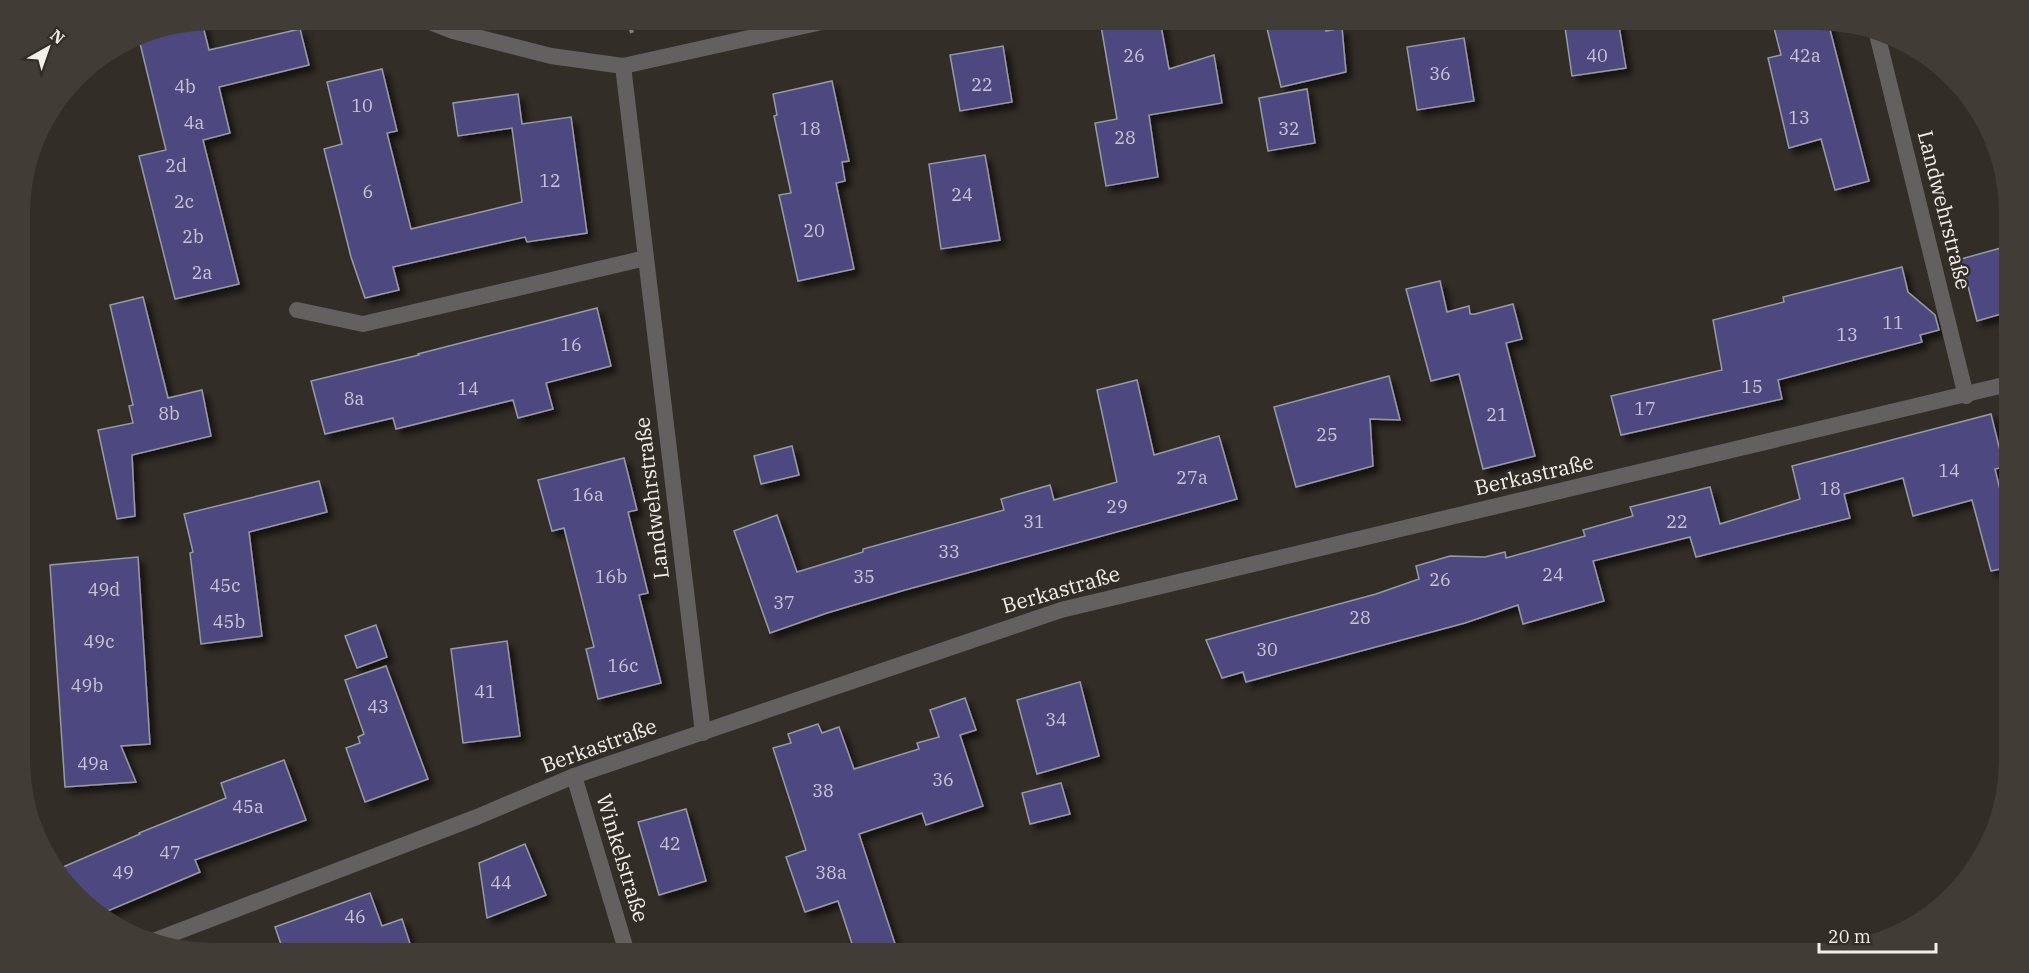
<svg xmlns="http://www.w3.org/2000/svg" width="2029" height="973" font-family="'IBM Plex Serif',serif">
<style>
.building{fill:#4d4a80;stroke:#9899a2;stroke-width:1.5;filter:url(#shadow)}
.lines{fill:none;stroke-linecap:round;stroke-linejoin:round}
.path{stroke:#827d78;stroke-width:4;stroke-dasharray:4.5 4.5;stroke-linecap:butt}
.minor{stroke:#64605f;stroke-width:16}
.labels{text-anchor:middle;stroke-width:5;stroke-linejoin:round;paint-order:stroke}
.number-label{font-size:18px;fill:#c9c5d0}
.street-label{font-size:21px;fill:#f2eeea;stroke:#332d27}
</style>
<defs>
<filter id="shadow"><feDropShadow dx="5.5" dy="5.5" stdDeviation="3" flood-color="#0009"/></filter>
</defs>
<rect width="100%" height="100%" fill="#332d27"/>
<g class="building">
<polygon points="1100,20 1160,20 1169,69 1214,55 1222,103 1149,115 1158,177 1106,186 1095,123 1117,119"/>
<polygon points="1265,20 1324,20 1326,31 1342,28 1346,72 1281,87"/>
<polygon points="1564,20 1618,20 1626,68 1572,76"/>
<polygon points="1772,20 1816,20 1828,22 1869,181 1835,190 1821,139 1789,148 1768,58 1781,55"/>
<polygon points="202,22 209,50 300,29 309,65 219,87 230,133 203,140 239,284 175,299 139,156 166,150 138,35"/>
<polygon points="1464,38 1474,101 1417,110 1407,47"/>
<polygon points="1003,46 1012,102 960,111 950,55"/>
<polygon points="382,69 397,131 387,133 411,229 522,202 512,128 458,136 453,103 518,94 522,124 571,117 587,233 527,242 525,237 393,267 399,290 365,298 351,257 324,149 342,144 327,82"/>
<polygon points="832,81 849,161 842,162 845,181 836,183 854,269 798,281 779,195 791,193 774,116 777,115 773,94"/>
<polygon points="1307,89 1315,143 1268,151 1259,98"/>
<polygon points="985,155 1000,240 941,249 929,164"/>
<polygon points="2008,246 2008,312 1977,321 1961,259"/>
<polygon points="1902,267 1908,292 1935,315 1939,330 1920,335 1922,342 1778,380 1782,399 1621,435 1611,396 1722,370 1713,320 1784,302 1783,297"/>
<polygon points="1440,281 1447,312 1469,306 1470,314 1475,314 1513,304 1522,339 1506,343 1535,456 1483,469 1459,374 1431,381 1406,289"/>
<polygon points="143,297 168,398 202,390 211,436 132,455 135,516 117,519 98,430 133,423 129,406 133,405 110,305"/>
<polygon points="597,308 611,366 546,383 553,409 518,418 513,400 396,429 393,418 325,434 311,381 419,355 418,354"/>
<polygon points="1389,376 1400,420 1370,419 1373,466 1296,487 1274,407"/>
<polygon points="1137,380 1154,455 1219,436 1237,499 905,590 827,613 770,633 734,531 777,515 797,572 863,552 863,549 1004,510 1001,499 1050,485 1054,500 1117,482 1097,390"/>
<polygon points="1991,414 2004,467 1995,469 2009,527 2009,567 1991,571 1972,500 1913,516 1903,478 1844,494 1850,518 1696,557 1690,537 1593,561 1604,601 1523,624 1518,605 1465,623 1246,682 1243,672 1222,678 1206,640 1376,594 1419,579 1416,566 1450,556 1485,557 1505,552 1506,558 1585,536 1583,530 1633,516 1630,507 1710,487 1720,524 1800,499 1792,466"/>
<polygon points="792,446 799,475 761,484 754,456"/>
<polygon points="624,458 637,510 628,512 648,593 639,595 661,683 598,699 586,649 594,647 564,528 552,531 538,480"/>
<polygon points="319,481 327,512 249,532 262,636 201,644 190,553 193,552 184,514"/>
<polygon points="138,557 150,744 121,746 136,782 65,787 50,565"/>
<polygon points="376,625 387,657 357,668 345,636"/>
<polygon points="507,641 520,736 463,743 451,649"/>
<polygon points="386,666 428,779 365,802 346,748 360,743 358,737 364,734 345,680"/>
<polygon points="1080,682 1099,756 1037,774 1017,700"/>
<polygon points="965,698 976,730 960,735 983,806 926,825 922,813 859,834 898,953 855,953 838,901 805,912 786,857 806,850 773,748 791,743 788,734 818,724 822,733 839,727 854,769 919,749 917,743 939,737 930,710"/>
<polygon points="284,760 306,820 195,860 200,872 103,913 59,878 56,870 140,834 139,833 226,798 221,783"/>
<polygon points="1061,783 1070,814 1030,824 1022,793"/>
<polygon points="686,809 706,881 659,895 638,822"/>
<polygon points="525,844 546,895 487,918 479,863"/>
<polygon points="370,893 382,926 402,919 413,953 284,953 275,927"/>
</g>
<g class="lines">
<polyline class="path" points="628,20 633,36"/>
<g class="minor">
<polyline points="425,20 453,31 551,56 623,66 831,20"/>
<polyline points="1877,34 1966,396"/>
<polyline points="623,66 703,733"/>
<polyline points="297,310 363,324 646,258"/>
<polyline points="574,776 627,953"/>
<polyline points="156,940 477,817 574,776 1061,610 2008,384"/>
</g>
</g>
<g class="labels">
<g class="number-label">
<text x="1134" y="62">26</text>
<text x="1597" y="62">40</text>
<text x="1805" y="62">42a</text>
<text x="1440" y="80">36</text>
<text x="982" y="91">22</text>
<text x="185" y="93">4b</text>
<text x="362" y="112">10</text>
<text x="1799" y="124">13</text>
<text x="194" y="129">4a</text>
<text x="810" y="135">18</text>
<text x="1289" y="135">32</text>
<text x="1125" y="144">28</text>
<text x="176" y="172">2d</text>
<text x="550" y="187">12</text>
<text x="368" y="198">6</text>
<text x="962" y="201">24</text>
<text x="184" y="208">2c</text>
<text x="814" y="237">20</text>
<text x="193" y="243">2b</text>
<text x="202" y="279">2a</text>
<text x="1893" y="329">11</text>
<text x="1847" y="341">13</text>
<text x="571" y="351">16</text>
<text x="1752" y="393">15</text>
<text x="468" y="395">14</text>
<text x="354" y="405">8a</text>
<text x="1645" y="415">17</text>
<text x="169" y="420">8b</text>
<text x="1497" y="421">21</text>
<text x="1327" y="441">25</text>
<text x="1949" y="477">14</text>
<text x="1192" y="484">27a</text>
<text x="1830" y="495">18</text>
<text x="588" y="501">16a</text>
<text x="1117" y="513">29</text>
<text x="1034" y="528">31</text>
<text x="1677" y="528">22</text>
<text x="949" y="558">33</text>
<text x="1553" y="581">24</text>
<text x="611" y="583">16b</text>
<text x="864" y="583">35</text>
<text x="1440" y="586">26</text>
<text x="225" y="592">45c</text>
<text x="104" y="596">49d</text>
<text x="784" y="609">37</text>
<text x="1360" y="624">28</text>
<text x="229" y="628">45b</text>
<text x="99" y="648">49c</text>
<text x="1267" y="656">30</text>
<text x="623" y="672">16c</text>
<text x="87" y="692">49b</text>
<text x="485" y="698">41</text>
<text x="378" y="713">43</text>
<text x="1056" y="726">34</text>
<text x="93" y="770">49a</text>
<text x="943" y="786">36</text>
<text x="823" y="797">38</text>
<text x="248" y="813">45a</text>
<text x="670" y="850">42</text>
<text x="170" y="859">47</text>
<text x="123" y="879">49</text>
<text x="831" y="879">38a</text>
<text x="501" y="889">44</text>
<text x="355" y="923">46</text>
</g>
<g class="street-label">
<text transform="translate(1944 210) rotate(76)" y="7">Landwehrstraße</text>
<text transform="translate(1534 475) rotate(-13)" y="7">Berkastraße</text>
<text transform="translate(652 498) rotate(-97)" y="7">Landwehrstraße</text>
<text transform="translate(1061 590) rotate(-16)" y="7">Berkastraße</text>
<text transform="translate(599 746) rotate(-20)" y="7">Berkastraße</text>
<text transform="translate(622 858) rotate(73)" y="7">Winkelstraße</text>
</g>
</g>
<path d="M0 0H2029V973H0ZM213 30H1816A183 183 0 0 1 1999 213V760A183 183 0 0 1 1816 943H213A183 183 0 0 1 30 760V213A183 183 0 0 1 213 30Z" fill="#423c37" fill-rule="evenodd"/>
<g transform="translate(48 48) rotate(40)" stroke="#332d27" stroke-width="4.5" paint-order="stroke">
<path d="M0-4.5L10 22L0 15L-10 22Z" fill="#f2eeea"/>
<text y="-9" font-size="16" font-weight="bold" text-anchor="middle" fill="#f2eeea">N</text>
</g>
<path d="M1819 943v9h117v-9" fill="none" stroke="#f2eeea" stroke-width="3"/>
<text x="1828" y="943" font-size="18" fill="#f2eeea" stroke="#332d27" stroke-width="4.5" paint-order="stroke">20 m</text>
</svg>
